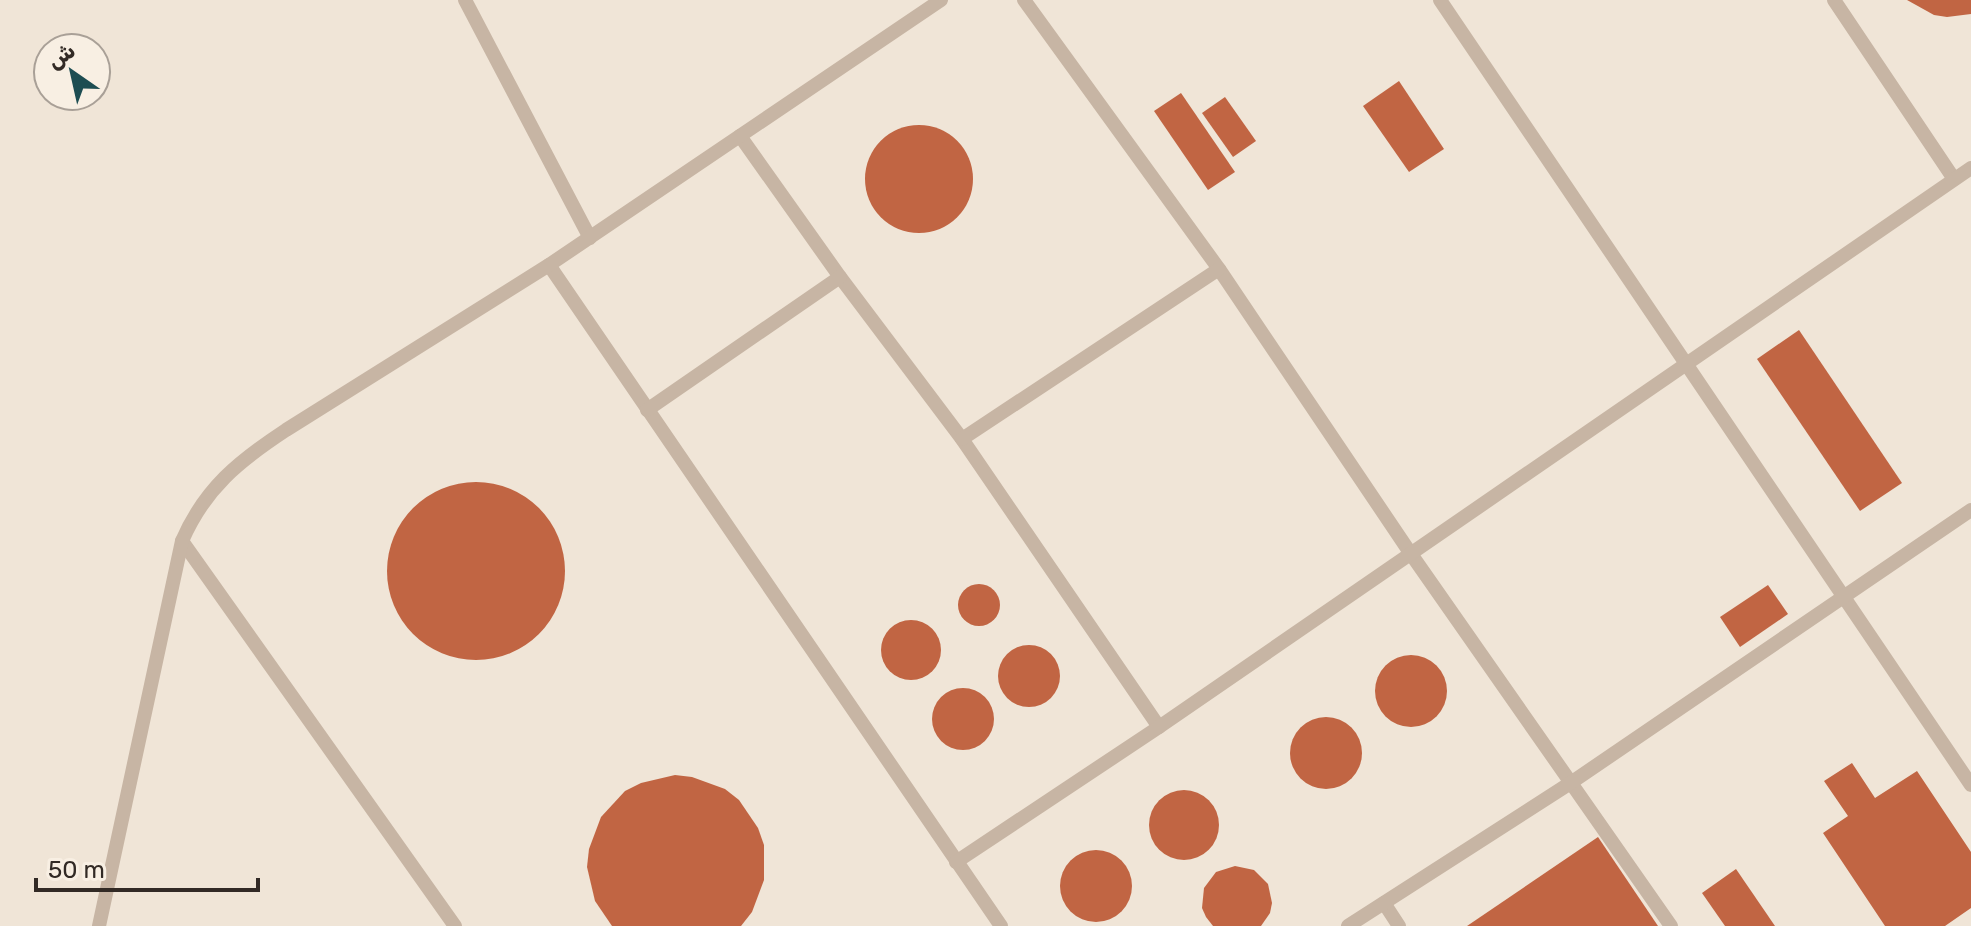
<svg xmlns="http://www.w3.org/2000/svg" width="1971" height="926" font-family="Rubik,'Noto Sans Arabic',sans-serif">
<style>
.building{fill:#c16543}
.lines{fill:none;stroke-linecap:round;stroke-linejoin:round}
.lane{stroke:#c7b5a4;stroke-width:14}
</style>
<rect width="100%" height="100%" fill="#f0e5d7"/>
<g class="building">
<polygon points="1907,0 1971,0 1971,14 1947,17 1934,15"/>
<polygon points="1399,81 1444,149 1409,172 1363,106"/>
<polygon points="1181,93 1235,172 1208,190 1154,111"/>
<polygon points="1225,97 1256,141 1233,157 1202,113"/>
<circle cx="919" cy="179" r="54"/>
<polygon points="1799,330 1902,483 1860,511 1757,359"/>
<circle cx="476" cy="571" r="89"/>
<circle cx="979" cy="605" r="21"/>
<polygon points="1768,585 1788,614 1740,647 1720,617"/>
<circle cx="911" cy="650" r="30"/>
<circle cx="1029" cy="676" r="31"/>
<circle cx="1411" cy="691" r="36"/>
<circle cx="963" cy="719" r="31"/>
<circle cx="1326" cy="753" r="36"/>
<polygon points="1852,763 1875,798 1917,771 1971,852 1971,908 1945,926 1885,926 1823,833 1848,816 1824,781"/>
<polygon points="675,775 692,777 725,789 739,800 758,828 764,845 764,880 752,912 741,926 612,926 595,901 587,867 589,849 601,817 625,791 641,783"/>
<circle cx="1184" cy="825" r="35"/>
<polygon points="1598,837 1658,926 1467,926"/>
<circle cx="1096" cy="886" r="36"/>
<polygon points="1235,866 1254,870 1268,884 1272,903 1270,913 1261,926 1213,926 1206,917 1202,908 1204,888 1216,872"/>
<polygon points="1736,869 1775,926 1725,926 1702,893"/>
</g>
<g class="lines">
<g class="lane">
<polyline points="465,0 590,238"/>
<polyline points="1024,0 1219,269 1411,554 1671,926"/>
<polyline points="1440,0 1971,785"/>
<polyline points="1834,0 1954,179"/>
<polyline points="740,136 840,277 962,439 1159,727"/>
<polyline points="549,265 1001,926"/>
<polyline points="647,410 840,277"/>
<polyline points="962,439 1219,269"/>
<polyline points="182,541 455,926"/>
<polyline points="956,862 1159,727 1971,168"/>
<polyline points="1384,903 1399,926"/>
<path d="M 99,926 L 182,541 C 205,488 239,461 286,430 L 549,265 L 941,0"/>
<polyline points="1348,926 1572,782 1971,510"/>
</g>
</g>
<g transform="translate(72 72) rotate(326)"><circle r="38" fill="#f8efe3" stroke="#a9a097" stroke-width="2"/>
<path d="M0-6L14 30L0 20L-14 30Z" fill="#1d4d52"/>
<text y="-12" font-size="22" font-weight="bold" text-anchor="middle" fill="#322a25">ش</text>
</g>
<path d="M36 878v12h222v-12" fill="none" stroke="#322a25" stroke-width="4"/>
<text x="48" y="878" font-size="24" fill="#322a25" stroke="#f8efe3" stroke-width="6" paint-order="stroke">50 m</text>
</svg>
